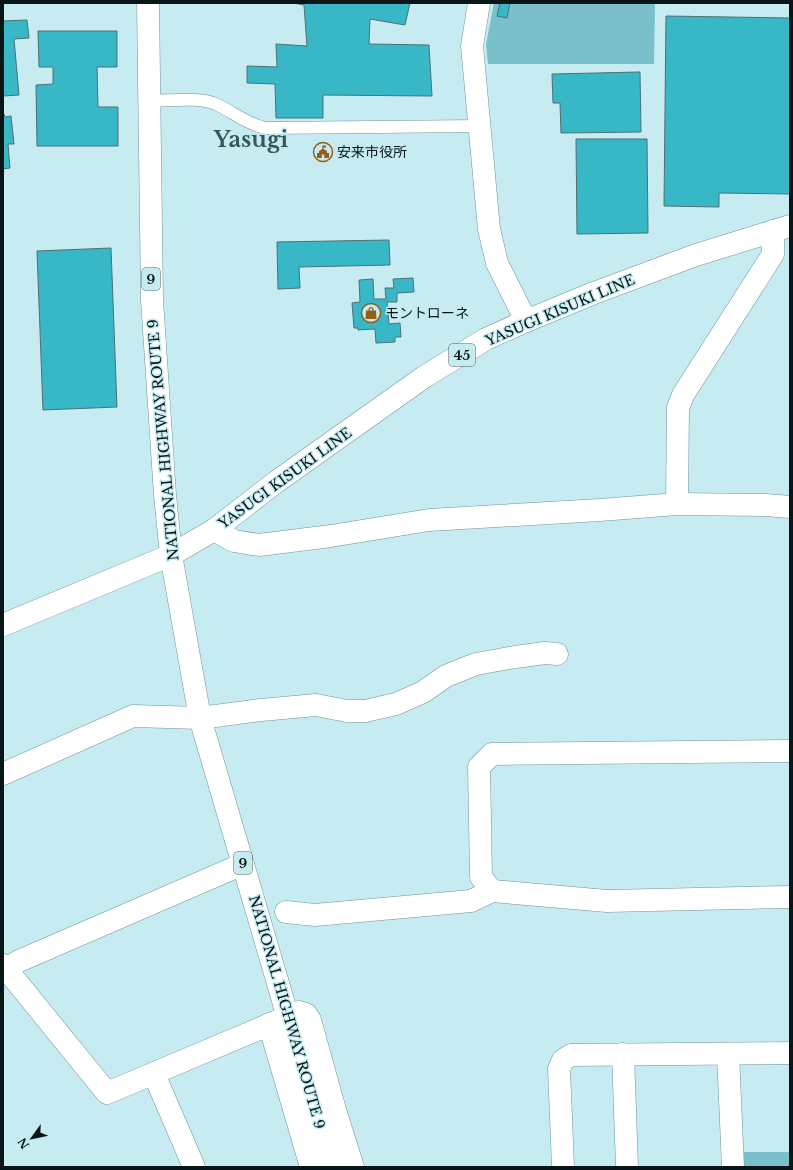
<svg xmlns="http://www.w3.org/2000/svg" width="793" height="1170" font-family="'Libre Baskerville','Noto Sans JP',serif">
<style>
.green{fill:#7ac0ca}
.building{fill:#38b7c6;stroke:#4e7075}
.lines{fill:none;stroke-linecap:round;stroke-linejoin:round}
.service-casing{stroke:#719499;stroke-width:13}
.minor-casing{stroke:#719499;stroke-width:23}
.tertiary-casing{stroke:#719499;stroke-width:23}
.primary-casing{stroke:#719499;stroke-width:23}
.trunk-casing{stroke:#719499;stroke-width:23}
.service{stroke:#fff;stroke-width:12}
.minor{stroke:#fff;stroke-width:22}
.tertiary{stroke:#fff;stroke-width:22}
.primary{stroke:#fff;stroke-width:22}
.trunk{stroke:#fff;stroke-width:22}
.labels{text-anchor:middle;stroke-width:3;stroke-linejoin:round;paint-order:stroke}
.shield{fill:#c6ebf1;stroke:#415659;stroke-width:1}
.shield-label{font-size:13px;font-weight:bold;fill:#081618}
.poi-label{font-size:14px;fill:#081618;stroke:#c6ebf1;text-anchor:start}
.street-label{font-size:14px;fill:#081618;stroke:#c6ebf1}
.town-label{font-size:22px;font-weight:bold;fill:#35575c;stroke:#c6ebf1}
</style>
<rect width="100%" height="100%" fill="#c6ebf1"/>
<g class="green">
<polygon points="494,3 655,3 654,64 488,64 486,44"/>
<rect x="741" y="1152" width="49" height="15"/>
</g>
<g class="building">
<polygon points="293,3 410,3 405,25 370,19 369,44 429,45 432,96 323,95 323,118 276,118 275,84 247,83 247,66 277,67 276,44 307,46 304,5"/>
<polygon points="500,3 510,3 507,18 497,16"/>
<polygon points="666,16 790,18 790,194 719,193 719,207 664,206"/>
<polygon points="27,20 29,38 14,39 19,95 3,96 3,21"/>
<polygon points="38,31 117,31 117,67 97,67 98,107 118,107 118,146 37,146 36,85 53,84 53,67 39,67"/>
<polygon points="640,72 641,132 561,133 560,103 553,103 552,74"/>
<polygon points="3,114 4,114 5,117 11,116 14,144 8,144 10,168 3,169"/>
<polygon points="576,139 647,139 648,233 577,234"/>
<polygon points="389,240 390,265 299,267 300,288 278,289 277,242"/>
<polygon points="111,248 117,407 43,410 37,251"/>
<polygon points="413,278 414,292 397,293 397,302 387,302 389,324 400,323 401,337 395,337 395,342 376,343 375,329 358,330 358,328 354,328 352,303 360,302 359,280 373,279 374,299 386,299 385,288 394,288 393,279"/>
</g>
<g class="lines">
<g class="service-casing">
<path id="service" d="M 150,101 C 170,101 199,96 218,105 C 234,113 247,124 265,128 L 480,126"/>
</g>
<g class="minor-casing">
<g id="minor">
<polyline points="479,3 472,46 489,229 497,263 526,321"/>
<polyline points="677,504 678,408 683,395 773,254 773,231"/>
<polyline points="214,530 234,541 259,545 331,536 429,520 600,510 677,504 765,505 790,507"/>
<polyline points="3,774 133,716 200,718 261,710 316,705 347,711 365,711 396,704 423,692 446,676 476,664 515,657 545,653 557,654"/>
<polyline points="492,891 481,877 479,767 492,754 790,751"/>
<polyline points="286,912 315,915 471,901 492,891 607,901 790,897"/>
<polyline points="3,965 107,1093 299,1012 306,1014 310,1020 335,1110 353,1167"/>
<polyline points="6,969 19,961 243,864"/>
<polyline points="269,1024 311,1167"/>
<polyline points="623,1054 627,1167"/>
<polyline points="728,1054 733,1167"/>
<polyline points="154,1074 194,1167"/>
<polyline points="563,1167 559,1069 563,1060 571,1055 790,1053"/>
</g>
</g>
<g class="tertiary-casing">
<polyline id="tertiary" points="3,625 171,555"/>
</g>
<g class="primary-casing">
<polyline id="primary" points="171,555 214,530 276,482 424,377 486,339 526,321 594,293 696,255 790,226"/>
</g>
<g class="trunk-casing">
<polyline id="trunk" points="148,3 152,300 165,495 171,555 200,718 332,1167"/>
</g>
<use href="#service" class="service"/>
<use href="#minor" class="minor"/>
<use href="#tertiary" class="tertiary"/>
<use href="#primary" class="primary"/>
<use href="#trunk" class="trunk"/>
</g>
<defs>
<g id="civic-ring" transform="scale(1)"><circle r="9.5" fill="#c6ebf1" stroke="#955e16" stroke-width="1.5"/><path d="M-.6-6.5H3V-4.5H.6V-3L4-1V1h2V6H-6V1h2V-1L-.6-3ZM-1.2 2.5V6h2.4V2.5Z" fill="#955e16"/></g>
<g id="shop-ring" transform="scale(1)"><circle r="9.5" fill="#c6ebf1" stroke="#955e16" stroke-width="1.5"/><path d="M-5-2.5h2.3a2.7 3.5 0 0 1 5.4 0H5L5.5 6h-11ZM-1.5-2.5h3a1.5 2.3 0 0 0-3 0Z" fill="#955e16"/></g>
</defs>
<g fill-rule="evenodd">
<use href="#civic-ring" x="323" y="152"/>
<use href="#shop-ring" x="371" y="313"/>
</g>
<g class="labels">
<g class="shield">
<rect x="142" y="268" width="18" height="22" rx="3"/>
<rect x="449" y="344" width="26" height="22" rx="3"/>
<rect x="234" y="852" width="18" height="22" rx="3"/>
</g>
<g class="shield-label">
<text x="151" y="284">9</text>
<text x="462" y="360">45</text>
<text x="243" y="868">9</text>
</g>
<g class="poi-label">
<text x="337" y="157">安来市役所</text>
<text x="385" y="318">モントローネ</text>
</g>
<g class="street-label">
<text transform="translate(560 310) rotate(-23)" y="5">YASUGI KISUKI LINE</text>
<text transform="translate(163 440) rotate(-95)" y="5">NATIONAL HIGHWAY ROUTE 9</text>
<text transform="translate(285 478) rotate(-36)" y="5">YASUGI KISUKI LINE</text>
<text transform="translate(287 1012) rotate(74)" y="5">NATIONAL HIGHWAY ROUTE 9</text>
</g>
<g class="town-label">
<text x="251" y="147">Yasugi</text>
</g>
</g>
<rect width="793" height="1170" fill="none" stroke="#081618" stroke-width="8"/>
<g transform="translate(32 1138) rotate(237)" stroke="#c6ebf1" stroke-width="3" paint-order="stroke">
<path d="M0-3L7 15L0 10L-7 15Z" fill="#081618"/>
<text y="-6" font-size="11" font-weight="bold" text-anchor="middle" fill="#081618">N</text>
</g>
</svg>
